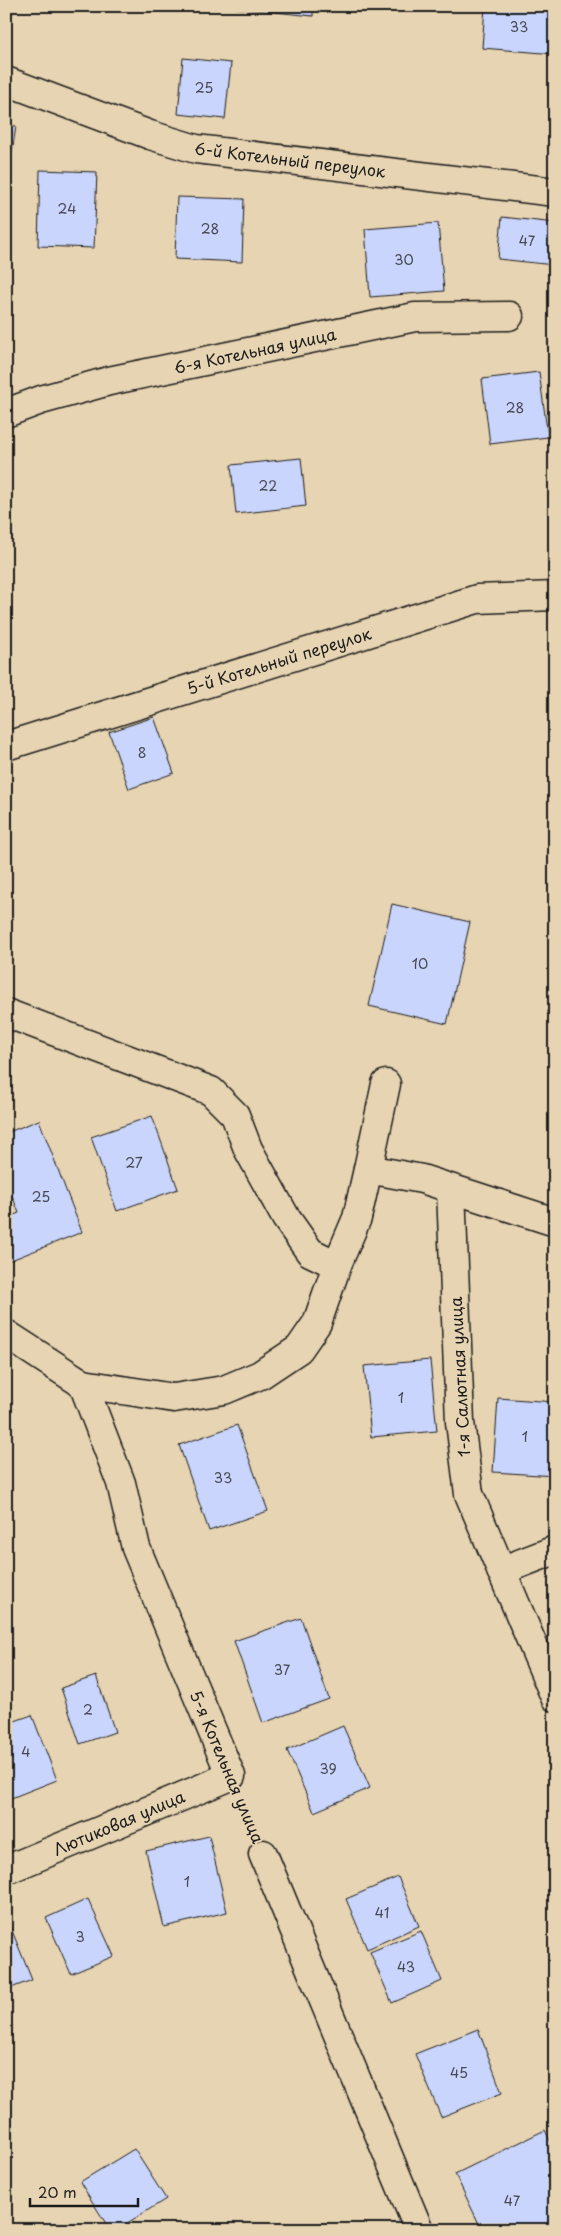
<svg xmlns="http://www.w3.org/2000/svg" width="561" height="2236" font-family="'Playpen Sans',sans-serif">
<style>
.building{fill:#c9d5fc;stroke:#1c1c1c}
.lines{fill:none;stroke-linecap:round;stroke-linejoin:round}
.street-casing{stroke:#1c1c1c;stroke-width:31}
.path{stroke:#1c1c1c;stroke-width:3;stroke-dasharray:1 4;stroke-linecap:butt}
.street{stroke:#e7d4b2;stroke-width:28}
.labels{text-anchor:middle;stroke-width:4;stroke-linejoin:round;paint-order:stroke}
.number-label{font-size:14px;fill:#474a54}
.street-label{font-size:16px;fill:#1c1c1c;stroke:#e7d4b2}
</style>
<rect width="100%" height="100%" fill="#e7d4b2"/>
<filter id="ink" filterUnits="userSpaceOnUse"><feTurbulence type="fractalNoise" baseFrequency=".02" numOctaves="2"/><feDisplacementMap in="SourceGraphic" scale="10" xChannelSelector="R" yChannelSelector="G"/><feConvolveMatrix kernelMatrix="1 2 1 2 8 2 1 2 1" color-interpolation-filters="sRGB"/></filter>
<g filter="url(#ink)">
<g class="building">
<polygon points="235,6 313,6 313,16 235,8"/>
<polygon points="485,6 555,6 555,54 482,48"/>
<polygon points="183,58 231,63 225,119 178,114"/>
<polygon points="6,125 16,126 7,186 6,186"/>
<polygon points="40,170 97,172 94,248 38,246"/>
<polygon points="177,197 244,199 242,262 175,259"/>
<polygon points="502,217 555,223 554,265 498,259"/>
<polygon points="438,223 444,291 370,297 365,229"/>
<polygon points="539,372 548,437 490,444 482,379"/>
<polygon points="301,458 306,506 236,514 231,465"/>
<polygon points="154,717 174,773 129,789 109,732"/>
<polygon points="392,904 470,922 447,1024 369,1006"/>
<polygon points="152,1116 178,1189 117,1211 91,1137"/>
<polygon points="39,1120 82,1232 6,1262 6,1218 19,1213 6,1180 6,1133"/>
<polygon points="430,1360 437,1431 371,1437 364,1366"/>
<polygon points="498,1398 555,1402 555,1476 493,1472"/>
<polygon points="237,1425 268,1511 209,1531 179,1445"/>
<polygon points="301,1618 329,1699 263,1723 234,1641"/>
<polygon points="96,1676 115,1732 80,1744 61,1688"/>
<polygon points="32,1715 57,1780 6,1800 6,1724"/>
<polygon points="343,1726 370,1788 314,1812 287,1750"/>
<polygon points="209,1836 227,1912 164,1927 146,1851"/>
<polygon points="398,1877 419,1926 367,1949 346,1899"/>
<polygon points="88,1899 114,1956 71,1974 46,1918"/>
<polygon points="6,1916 32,1980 6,1990"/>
<polygon points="421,1931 442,1981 392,2003 370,1952"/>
<polygon points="478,2029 502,2093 441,2117 415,2054"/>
<polygon points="545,2130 555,2151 555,2229 482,2230 455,2174"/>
<polygon points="134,2149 166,2199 116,2230 110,2230 80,2182"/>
</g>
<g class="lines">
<g class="street-casing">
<g id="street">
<polyline points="6,81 150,135 196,149 555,192"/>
<polyline points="6,413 41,400 109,381 415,317 509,316"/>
<polyline points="6,746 477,599 555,596"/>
<polyline points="6,1013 211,1091 235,1115 248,1149 286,1218 310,1252 337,1265 317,1323 299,1349 260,1375 224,1390 174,1398 83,1384"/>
<polyline points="368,1169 386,1084"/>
<polyline points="451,1189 460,1422 469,1494 555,1697"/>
<polyline points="337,1265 357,1218 368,1169 422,1179 555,1222"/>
<polyline points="6,1334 83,1384 121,1483 136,1548 231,1776 6,1870"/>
<polyline points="501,1571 555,1550"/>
<polyline points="263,1854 419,2230"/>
</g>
</g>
<polyline class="path" points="244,1807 251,1824"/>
<use href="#street" class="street"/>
</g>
</g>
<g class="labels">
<g class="number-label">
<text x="519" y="32">33</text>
<text x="204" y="93">25</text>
<text x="67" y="214">24</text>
<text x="210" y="234">28</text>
<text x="527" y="246">47</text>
<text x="404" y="265">30</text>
<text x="515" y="413">28</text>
<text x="268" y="491">22</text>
<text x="142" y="758">8</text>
<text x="420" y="969">10</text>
<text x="134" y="1168">27</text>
<text x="41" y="1202">25</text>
<text x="401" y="1403">1</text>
<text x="525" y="1442">1</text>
<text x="223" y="1483">33</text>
<text x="282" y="1675">37</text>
<text x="88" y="1715">2</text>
<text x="26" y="1757">4</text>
<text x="328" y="1774">39</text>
<text x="187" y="1887">1</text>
<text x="382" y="1918">41</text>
<text x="80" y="1942">3</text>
<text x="406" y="1972">43</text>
<text x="459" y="2078">45</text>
<text x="512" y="2206">47</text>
</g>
<g class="street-label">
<text transform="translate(290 160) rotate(7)" y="6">6-й Котельный переулок</text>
<text transform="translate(255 351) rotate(-12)" y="6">6-я Котельная улица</text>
<text transform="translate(279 661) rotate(-17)" y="6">5-й Котельный переулок</text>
<text transform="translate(460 1377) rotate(-93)" y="6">1-я Салютная улица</text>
<text transform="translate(227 1767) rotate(67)" y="6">5-я Котельная улица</text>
<text transform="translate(119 1823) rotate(-23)" y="6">Лютиковая улица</text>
</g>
</g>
<rect width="561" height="2236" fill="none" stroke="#e7d4b2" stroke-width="25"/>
<rect x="12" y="12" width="536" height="2211" fill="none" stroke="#1c1c1c" stroke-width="2" filter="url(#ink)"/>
<path d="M30 2198v8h108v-8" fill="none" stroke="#1c1c1c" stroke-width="2.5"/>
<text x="38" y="2198" font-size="15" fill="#1c1c1c" stroke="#e7d4b2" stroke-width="4" paint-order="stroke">20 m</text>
</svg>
